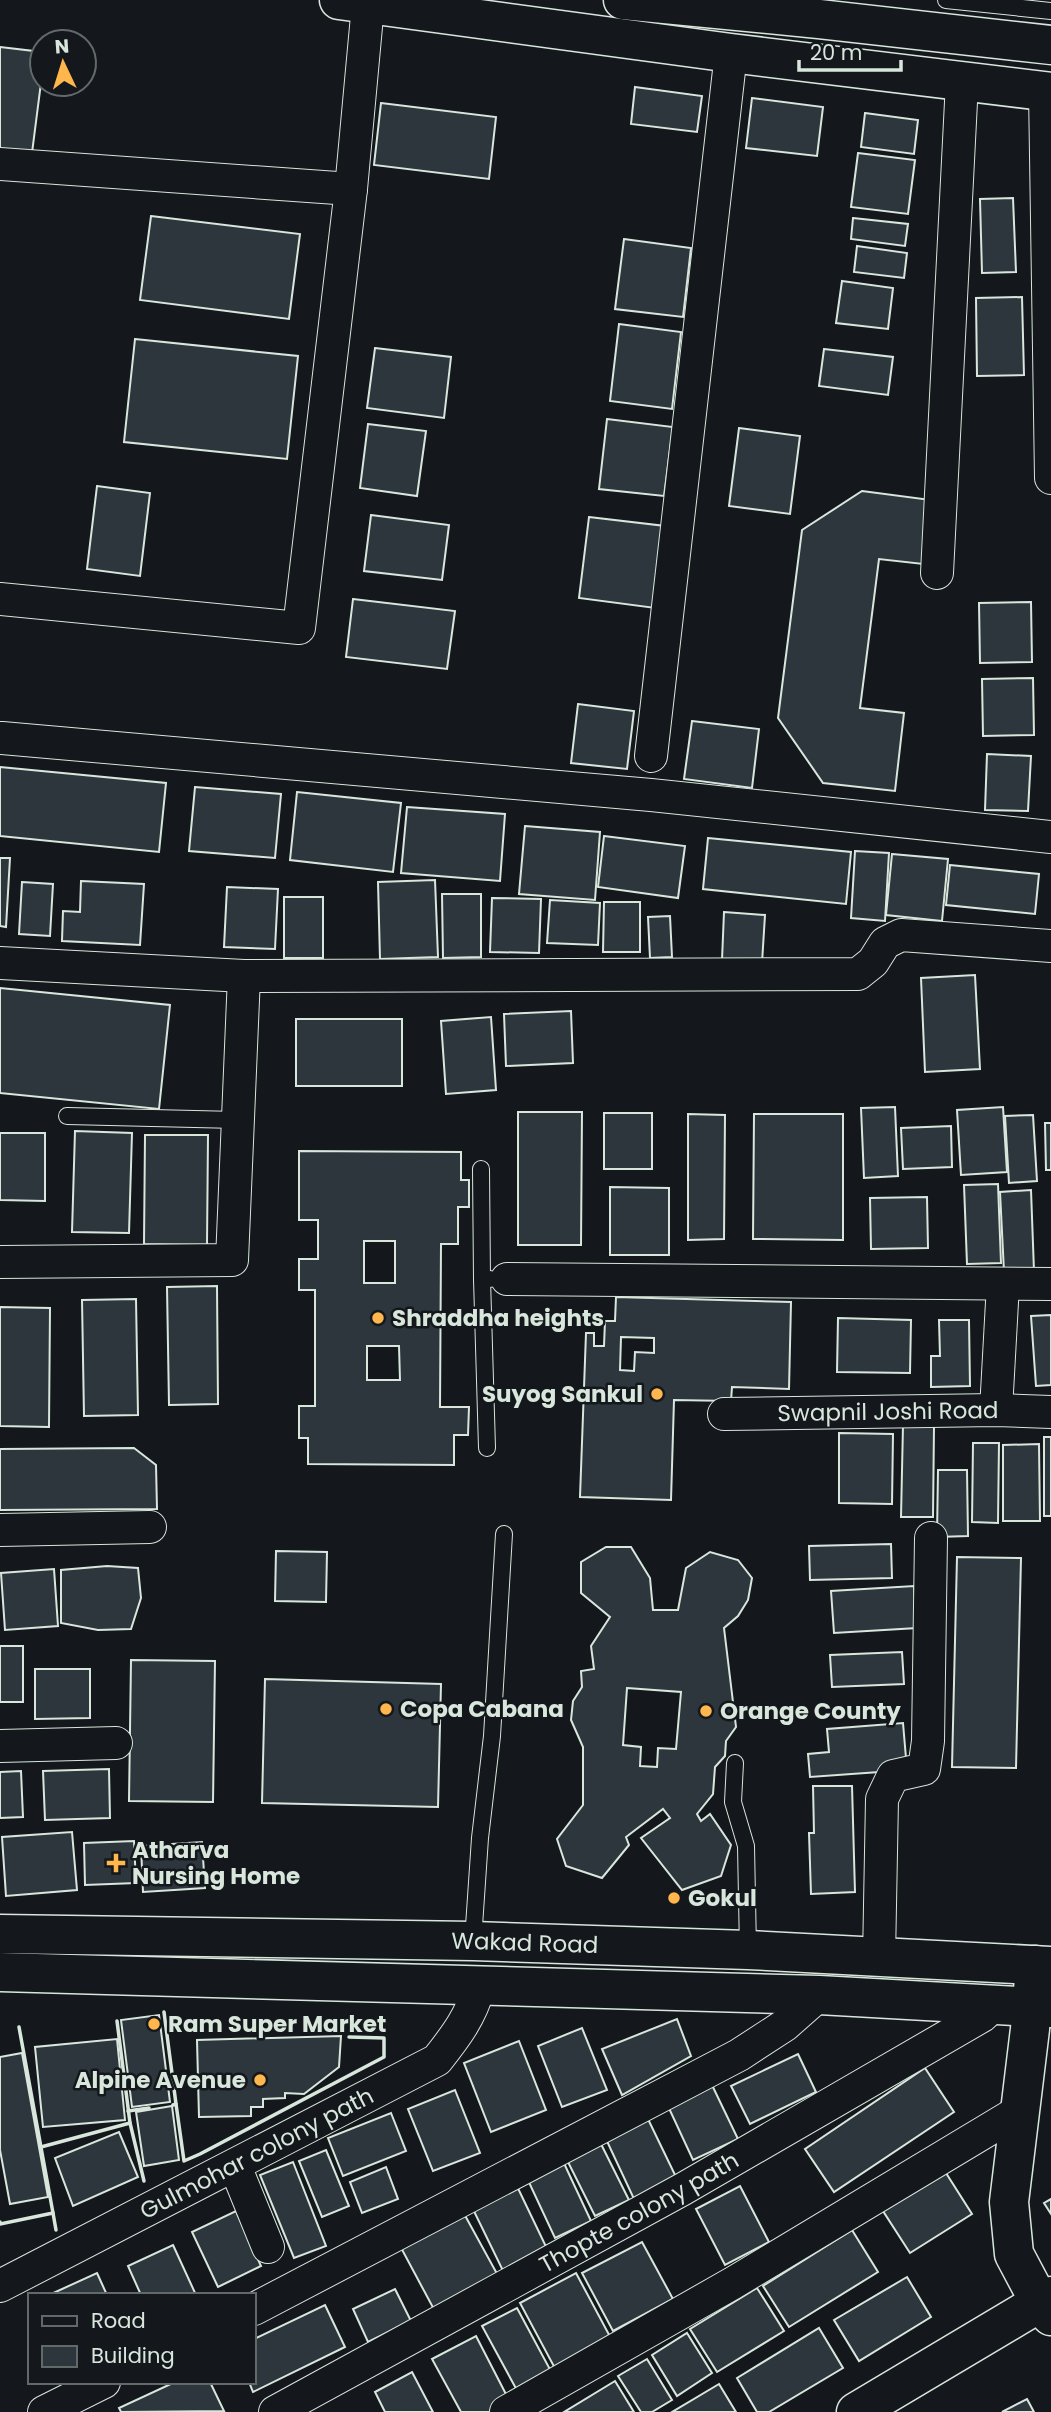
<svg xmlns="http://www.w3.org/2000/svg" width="1051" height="2412" font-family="Poppins,sans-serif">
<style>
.building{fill:#2c363c;stroke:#d8e6dc;stroke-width:2;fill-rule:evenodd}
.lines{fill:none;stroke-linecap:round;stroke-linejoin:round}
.lane-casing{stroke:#d8e6dc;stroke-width:18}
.street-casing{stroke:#d8e6dc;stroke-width:34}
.secondary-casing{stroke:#d8e6dc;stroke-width:41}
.primary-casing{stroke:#d8e6dc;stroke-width:41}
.lane{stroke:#14181c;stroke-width:16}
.street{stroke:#14181c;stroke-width:32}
.secondary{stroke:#14181c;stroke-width:38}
.primary{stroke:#14181c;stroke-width:38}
.wall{stroke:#d8e6dc;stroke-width:3.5}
.poi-dot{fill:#ffb74d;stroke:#14181c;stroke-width:2.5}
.labels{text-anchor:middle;stroke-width:5;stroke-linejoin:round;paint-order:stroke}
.poi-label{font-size:23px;font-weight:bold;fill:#d8e6dc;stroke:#14181c;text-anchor:start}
.street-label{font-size:23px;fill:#d8e6dc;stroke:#14181c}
</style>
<rect width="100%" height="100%" fill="#14181c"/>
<g class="building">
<polygon points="0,47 42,52 42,75 32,153 0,149"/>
<polygon points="635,87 702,96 697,132 631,124"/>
<polygon points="752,98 823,107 817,156 746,148"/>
<polygon points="381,103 496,117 489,179 374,165"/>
<polygon points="865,113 918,120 914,154 861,147"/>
<polygon points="858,153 915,160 908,214 851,207"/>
<polygon points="1013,198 1016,272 982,273 980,199"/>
<polygon points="151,216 300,234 289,319 140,300"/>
<polygon points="853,218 908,224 905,246 851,239"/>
<polygon points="624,239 691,248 683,317 615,309"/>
<polygon points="857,246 907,253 904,278 854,272"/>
<polygon points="842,281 893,288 888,329 836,323"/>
<polygon points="1022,297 1024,375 977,376 976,298"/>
<polygon points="619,324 681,332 672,409 610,401"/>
<polygon points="135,339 298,356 287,459 124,442"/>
<polygon points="375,348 451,357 444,418 367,408"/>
<polygon points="824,349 893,357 888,395 819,386"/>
<polygon points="607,419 673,427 664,496 599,489"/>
<polygon points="368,424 426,431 417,496 360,488"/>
<polygon points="739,428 800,436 790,514 729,506"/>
<polygon points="97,486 150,493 140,576 87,569"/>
<polygon points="862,491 931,500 923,564 879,559 860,708 904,713 895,791 823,783 778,718 802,530"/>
<polygon points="371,515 449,525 442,580 364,571"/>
<polygon points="589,517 665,526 655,608 579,598"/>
<polygon points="353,599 455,611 447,669 346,657"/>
<polygon points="1031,602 1032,662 980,663 979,603"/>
<polygon points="1033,678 1034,735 983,736 982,679"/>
<polygon points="578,704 634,711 627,769 571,763"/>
<polygon points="692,721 759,729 752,788 684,779"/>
<polygon points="987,754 1031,756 1028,811 985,810"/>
<polygon points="0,767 166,783 159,852 0,836"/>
<polygon points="195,787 281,794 275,858 189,851"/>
<polygon points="297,792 401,803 393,872 290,860"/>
<polygon points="407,807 505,814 500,881 401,873"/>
<polygon points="525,826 600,832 595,900 519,894"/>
<polygon points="604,836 685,846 678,898 598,887"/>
<polygon points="708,838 851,852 846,904 703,889"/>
<polygon points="855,851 889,853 885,921 851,918"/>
<polygon points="892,854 948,859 942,921 886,915"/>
<polygon points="0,858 10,858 6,927 0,926"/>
<polygon points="950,865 1039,874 1035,914 946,905"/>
<polygon points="435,880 438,957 380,959 378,882"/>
<polygon points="81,881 144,884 140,945 62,941 63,911 80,912"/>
<polygon points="22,882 53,884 50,936 19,934"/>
<polygon points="227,887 278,889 275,949 224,947"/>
<polygon points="442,894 481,894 481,957 443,958"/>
<rect x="284" y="897" width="39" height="61"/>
<polygon points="492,898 541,899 539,953 490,952"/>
<polygon points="550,900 600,903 598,945 547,943"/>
<polygon points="604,902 640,902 640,952 603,952"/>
<polygon points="724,912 765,915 762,963 722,960"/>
<polygon points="670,916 672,957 650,958 648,917"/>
<polygon points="975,975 980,1069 925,1072 921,978"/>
<polygon points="0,988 170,1005 159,1109 0,1093"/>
<polygon points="571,1011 573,1063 506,1066 504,1014"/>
<polygon points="491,1017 496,1090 446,1094 441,1021"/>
<rect x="296" y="1019" width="106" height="67"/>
<polygon points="895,1107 898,1176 864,1178 861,1108"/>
<polygon points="1003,1107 1007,1172 961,1175 957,1110"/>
<polygon points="518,1112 582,1112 581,1245 518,1245"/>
<rect x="604" y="1113" width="48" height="56"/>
<polygon points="688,1114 725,1115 724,1239 688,1240"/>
<polygon points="754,1114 843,1114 843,1240 753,1239"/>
<polygon points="1033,1115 1037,1181 1009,1183 1005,1116"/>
<polygon points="1045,1123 1051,1123 1051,1170 1046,1170"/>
<polygon points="951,1126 952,1167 903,1169 901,1128"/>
<polygon points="75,1131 132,1133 129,1233 72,1232"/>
<polygon points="0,1133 45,1133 45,1201 0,1200"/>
<polygon points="145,1135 208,1135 207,1245 144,1244"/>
<path d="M 299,1151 L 461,1152 L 461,1180 L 469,1180 L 469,1207 L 458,1207 L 458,1244 L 441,1244 L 440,1407 L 469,1407 L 468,1435 L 454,1435 L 454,1465 L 308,1464 L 308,1438 L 299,1438 L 299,1406 L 315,1406 L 315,1290 L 299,1290 L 299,1259 L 318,1259 L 318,1220 L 299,1220 ZM 364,1241 L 395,1241 L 395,1283 L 364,1283 ZM 367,1346 L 399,1346 L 400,1380 L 367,1380 Z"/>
<polygon points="998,1184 1001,1263 967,1264 964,1185"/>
<polygon points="610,1187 669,1188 669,1255 610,1255"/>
<polygon points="1031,1190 1034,1271 1004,1272 1000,1192"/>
<polygon points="927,1197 928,1248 871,1249 870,1198"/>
<polygon points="217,1286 218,1404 169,1405 167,1287"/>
<path d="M 616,1297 L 791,1302 L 789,1389 L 732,1387 L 731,1401 L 674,1400 L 671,1500 L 580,1497 L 586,1333 L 594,1333 L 594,1346 L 604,1346 L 605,1321 L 615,1321 ZM 621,1337 L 654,1338 L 654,1353 L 635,1352 L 634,1371 L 620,1370 Z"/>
<polygon points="136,1299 138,1415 84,1416 82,1300"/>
<polygon points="0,1307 50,1308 49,1427 0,1426"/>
<polygon points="1051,1315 1051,1385 1036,1386 1031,1316"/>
<polygon points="838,1318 911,1320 910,1373 837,1372"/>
<polygon points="939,1320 969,1320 970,1386 931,1387 931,1356 940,1356"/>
<polygon points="903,1425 934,1426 933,1517 901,1517"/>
<polygon points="839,1433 893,1434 892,1504 839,1503"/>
<rect x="1044" y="1437" width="7" height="79"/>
<polygon points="973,1443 999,1443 998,1523 972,1522"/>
<polygon points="1039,1444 1040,1521 1003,1521 1003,1445"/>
<polygon points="134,1448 156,1465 157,1509 0,1510 0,1449"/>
<polygon points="938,1470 967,1470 968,1536 937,1537"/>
<polygon points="891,1544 892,1578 810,1580 809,1546"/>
<path d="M 606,1547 L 631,1547 L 650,1578 L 653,1610 L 678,1610 L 686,1568 L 710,1552 L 738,1560 L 752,1578 L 748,1600 L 738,1616 L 724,1628 L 736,1727 L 726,1741 L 725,1756 L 715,1767 L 713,1794 L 697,1814 L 701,1821 L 710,1814 L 731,1845 L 721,1876 L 682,1890 L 641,1838 L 670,1818 L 663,1809 L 626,1837 L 629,1845 L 602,1878 L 566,1866 L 557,1839 L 583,1805 L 583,1747 L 571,1720 L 573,1701 L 582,1687 L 581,1671 L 594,1669 L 591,1646 L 610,1617 L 581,1593 L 581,1562 ZM 627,1688 L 681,1692 L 676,1749 L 658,1748 L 657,1767 L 640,1766 L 641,1747 L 623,1745 Z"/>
<polygon points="276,1551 327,1552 326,1602 275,1601"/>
<polygon points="957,1557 1021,1558 1016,1768 952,1767"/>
<polygon points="107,1566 138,1568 141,1598 131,1629 98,1630 61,1623 61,1570"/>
<polygon points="54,1569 58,1626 5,1630 1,1573"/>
<polygon points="914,1586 917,1628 834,1633 831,1591"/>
<rect x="0" y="1646" width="23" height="56"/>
<polygon points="902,1652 904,1684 832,1687 830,1655"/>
<polygon points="131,1660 215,1661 213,1802 129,1801"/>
<polygon points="35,1669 90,1669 90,1718 35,1719"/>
<polygon points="265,1679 441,1684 438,1807 262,1803"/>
<polygon points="903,1723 907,1770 810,1777 808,1754 829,1752 827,1729"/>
<polygon points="109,1769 110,1818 45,1820 43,1771"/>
<polygon points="21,1771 23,1817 0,1818 0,1772"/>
<polygon points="813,1786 852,1786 855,1892 811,1894 809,1833 814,1833"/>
<polygon points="72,1832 77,1890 6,1896 2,1837"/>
<polygon points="134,1841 136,1883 85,1885 84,1843"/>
<polygon points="202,1842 205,1888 143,1892 141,1846"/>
<polygon points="159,2015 170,2102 132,2107 121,2020"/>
<polygon points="677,2019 691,2056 622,2095 602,2049"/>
<polygon points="582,2028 607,2090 562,2107 538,2046"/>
<polygon points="341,2036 339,2067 304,2094 285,2093 285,2098 263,2099 263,2107 251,2107 251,2116 199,2117 197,2040"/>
<polygon points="117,2039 125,2120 43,2127 35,2047"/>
<polygon points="519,2041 546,2110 491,2132 464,2063"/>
<polygon points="22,2053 48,2197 10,2204 0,2150 0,2057"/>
<polygon points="798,2054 816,2092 750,2124 731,2086"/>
<polygon points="925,2068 954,2112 834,2192 805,2149"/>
<polygon points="711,2083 738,2139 693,2160 667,2104"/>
<polygon points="455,2090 480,2153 433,2171 408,2109"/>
<polygon points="172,2106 179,2160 144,2166 136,2112"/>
<polygon points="391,2113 406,2151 343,2176 328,2138"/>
<polygon points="647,2117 677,2179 634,2199 605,2137"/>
<polygon points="119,2132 138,2177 73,2206 55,2158"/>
<polygon points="599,2140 629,2200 595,2216 565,2156"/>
<polygon points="326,2150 349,2206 322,2217 299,2161"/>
<polygon points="562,2159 591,2221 555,2238 526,2176"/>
<polygon points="293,2162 326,2246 294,2258 260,2175"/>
<polygon points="386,2167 398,2199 362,2213 350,2182"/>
<polygon points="946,2173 972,2214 910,2253 883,2211"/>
<polygon points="514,2180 551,2257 507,2279 469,2201"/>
<polygon points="740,2186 769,2242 725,2265 696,2209"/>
<polygon points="1051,2199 1051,2214 1044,2203"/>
<polygon points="462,2210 501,2281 437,2315 399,2244"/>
<polygon points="236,2211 261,2266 218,2287 192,2232"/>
<polygon points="852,2230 878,2272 789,2327 763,2286"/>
<polygon points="642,2242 673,2299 613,2331 582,2273"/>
<polygon points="173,2245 196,2295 141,2295 128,2266"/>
<polygon points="97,2273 107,2295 49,2295"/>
<polygon points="576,2273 614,2344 558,2374 520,2303"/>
<polygon points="907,2277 931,2317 859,2361 834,2320"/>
<polygon points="757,2288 784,2331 717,2372 690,2329"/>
<polygon points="395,2289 411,2321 368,2342 353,2309"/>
<polygon points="325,2305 345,2347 253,2392 249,2382 254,2382 254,2339"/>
<polygon points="517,2308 553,2375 519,2394 482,2326"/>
<polygon points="819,2328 843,2368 769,2412 757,2412 737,2378"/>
<polygon points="687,2333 712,2373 677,2396 652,2355"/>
<polygon points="476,2336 510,2402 491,2412 461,2412 432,2359"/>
<polygon points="647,2359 672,2400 652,2412 641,2412 618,2376"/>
<polygon points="412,2372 433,2412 385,2412 375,2392"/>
<polygon points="615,2381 634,2412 564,2412"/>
<polygon points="175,2382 210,2382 224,2411 121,2412 119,2408"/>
<polygon points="719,2384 736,2412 672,2412"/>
<polygon points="1027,2399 1034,2412 1002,2412"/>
</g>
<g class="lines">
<g class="lane-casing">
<g id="lane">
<polyline points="946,0 1051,11"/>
<polyline points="67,1116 237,1120"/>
<polyline points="481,1169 482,1279 490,1279"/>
<polyline points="482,1279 487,1448"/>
<polyline points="735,1763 733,1802 746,1846 748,1950"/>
<polyline points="473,1941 480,1838 492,1736 504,1534"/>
</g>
</g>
<g class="street-casing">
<g id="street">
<polyline points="1045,91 1051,478"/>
<polyline points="0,164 351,189"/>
<polyline points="937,573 962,82"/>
<polyline points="0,599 299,628 351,189 368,5"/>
<polyline points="2,738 651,795 1051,837"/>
<polyline points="651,756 731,53"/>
<polyline points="0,963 244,976 858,974 873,962 885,943 901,935 1051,946"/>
<polyline points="0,1262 232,1260 244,976"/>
<polyline points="507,1279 1051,1284"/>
<polyline points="996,1410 1003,1284"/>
<path id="s1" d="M 724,1414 L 996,1410 L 1051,1412"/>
<polyline points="0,1530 150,1527"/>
<polyline points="0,1746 116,1743"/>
<polyline points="879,1958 882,1799 893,1776 924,1769 928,1741 931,1538"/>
<polyline points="235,2166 268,2247"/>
<path id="s2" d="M 0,2286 L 437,2060 C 456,2036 471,2016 479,1987"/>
<polyline points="254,2309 739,2055 785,2025 819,1995"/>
<polyline points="44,2412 104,2382"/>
<path id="s3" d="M 275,2412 L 683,2189 L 982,2016 L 995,2004"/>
<polyline points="506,2412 733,2283 1021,2110"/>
</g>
</g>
<g class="secondary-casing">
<g id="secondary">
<polyline points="1035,1965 1030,2029 1009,2202 1014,2254 1040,2303 1051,2316"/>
<polyline points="856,2412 1051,2296"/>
</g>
</g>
<g class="primary-casing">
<g id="primary">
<polyline points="339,0 731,53 1051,92"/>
<polyline points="623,0 819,19 1051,45"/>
<path id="s4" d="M 0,1934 L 473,1941 L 748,1950 L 1051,1966"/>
<polyline points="0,1972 819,1995 1051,2008"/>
</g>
</g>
<use href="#lane" class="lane"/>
<use href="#street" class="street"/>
<use href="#secondary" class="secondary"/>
<use href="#primary" class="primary"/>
<g class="wall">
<polyline points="164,2012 176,2104 173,2105"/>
<polyline points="176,2104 184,2161 200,2154 384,2057 384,2038 349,2037"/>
<polyline points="128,2111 149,2108"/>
<polyline points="130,2123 144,2181"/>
<polyline points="41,2147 130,2123 117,2021"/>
<polyline points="53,2213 56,2230"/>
<polyline points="0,2222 0,2224 53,2213 19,2027"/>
</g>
</g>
<g class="poi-dot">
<circle cx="378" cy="1318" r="7"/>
<circle cx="657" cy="1394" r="7"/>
<circle cx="386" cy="1709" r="7"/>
<circle cx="706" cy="1711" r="7"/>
<path d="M112.5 1852.5h7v7h7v7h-7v7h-7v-7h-7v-7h7z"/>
<circle cx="674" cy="1898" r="7"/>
<circle cx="154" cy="2024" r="7"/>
<circle cx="260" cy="2080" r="7"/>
</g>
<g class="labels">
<g class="poi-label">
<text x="392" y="1326">Shraddha heights</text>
<text x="643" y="1402" text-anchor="end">Suyog Sankul</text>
<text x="400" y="1717">Copa Cabana</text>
<text x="720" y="1719">Orange County</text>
<text x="132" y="1858">Atharva<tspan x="132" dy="26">Nursing Home</tspan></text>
<text x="688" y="1906">Gokul</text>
<text x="168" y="2032">Ram Super Market</text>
<text x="246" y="2088" text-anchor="end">Alpine Avenue</text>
</g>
<g class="street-label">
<text dy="8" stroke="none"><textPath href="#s1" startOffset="164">Swapnil Joshi Road</textPath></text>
<text dy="8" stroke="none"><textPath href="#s4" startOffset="525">Wakad Road</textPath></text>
<text dy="8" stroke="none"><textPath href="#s2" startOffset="289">Gulmohar colony path</textPath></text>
<text dy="8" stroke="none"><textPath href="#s3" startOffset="415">Thopte colony path</textPath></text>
</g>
</g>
<rect x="28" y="2293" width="228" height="91" fill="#14181c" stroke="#626a69" stroke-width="2"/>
<rect x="42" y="2316" width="35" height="10" fill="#14181c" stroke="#626a69" stroke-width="2"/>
<text x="91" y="2328" font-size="21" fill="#d8e6dc">Road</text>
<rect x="42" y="2346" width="35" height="21" fill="#2c363c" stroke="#626a69" stroke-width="2"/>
<text x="91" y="2363" font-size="21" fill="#d8e6dc">Building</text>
<g transform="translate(63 63) rotate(356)"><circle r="33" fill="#14181c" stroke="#626a69" stroke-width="2"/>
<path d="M0-5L12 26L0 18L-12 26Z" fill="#ffb74d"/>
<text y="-10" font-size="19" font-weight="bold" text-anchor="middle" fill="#d8e6dc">N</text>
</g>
<path d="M799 60v10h102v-10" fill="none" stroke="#d8e6dc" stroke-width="3.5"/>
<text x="810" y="60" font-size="21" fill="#d8e6dc" stroke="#14181c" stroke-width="5" paint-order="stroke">20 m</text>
</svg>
